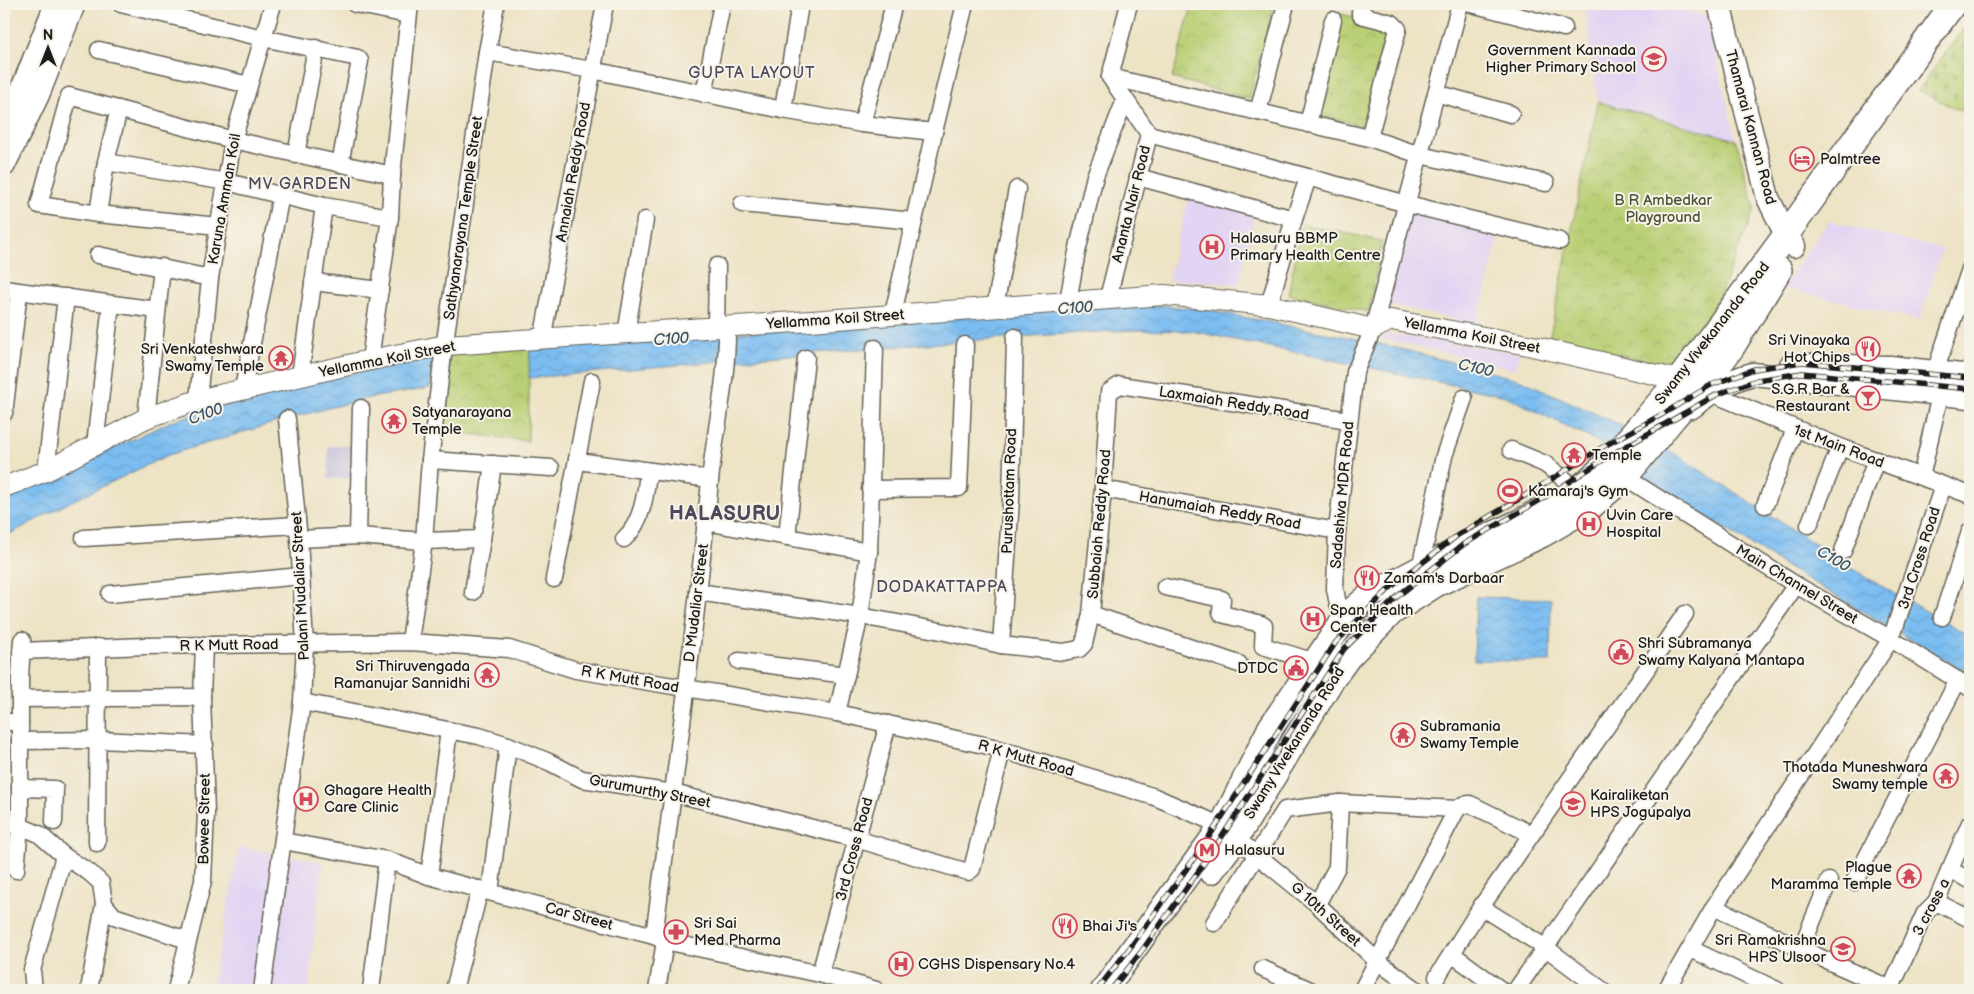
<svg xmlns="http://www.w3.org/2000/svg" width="1974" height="994" font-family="'Balsamiq Sans',sans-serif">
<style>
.built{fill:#e2d4f3}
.industrial{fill:#c5c0da}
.cemetery{fill:url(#cemetery-stones);stroke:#6a7648}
.park{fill:url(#park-crowns);stroke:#6a7648}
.water{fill:url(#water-waves);stroke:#4c6c86}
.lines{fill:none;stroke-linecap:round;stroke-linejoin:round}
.minor-casing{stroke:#656257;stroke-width:19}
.tertiary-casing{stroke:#656257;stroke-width:22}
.secondary-casing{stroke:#656257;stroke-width:25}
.primary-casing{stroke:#656257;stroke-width:28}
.minor{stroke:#fff;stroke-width:16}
.tertiary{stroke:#fff;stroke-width:20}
.secondary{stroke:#fff;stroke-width:22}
.primary{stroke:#fff;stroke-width:25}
.rail-casing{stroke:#1c1c1c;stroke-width:5.5}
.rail{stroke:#f7f3e8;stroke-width:4;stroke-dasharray:11;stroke-linecap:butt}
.labels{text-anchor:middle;stroke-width:4;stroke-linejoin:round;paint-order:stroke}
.poi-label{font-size:15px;fill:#1c1c1c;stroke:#f7f3e8;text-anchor:start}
.street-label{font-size:15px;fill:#1c1c1c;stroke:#f7f3e8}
.park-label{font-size:15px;fill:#4b5236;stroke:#f7f3e8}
.neighbourhood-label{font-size:16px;letter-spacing:1px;fill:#4e495c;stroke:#f7f3e8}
.water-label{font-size:16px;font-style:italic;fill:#3d5467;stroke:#f7f3e8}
.district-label{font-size:20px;font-weight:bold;letter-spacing:1px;fill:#4e495c;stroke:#f7f3e8}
</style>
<defs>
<pattern id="cemetery-stones" width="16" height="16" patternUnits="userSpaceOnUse" patternTransform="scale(1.25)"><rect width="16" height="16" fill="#b9cf74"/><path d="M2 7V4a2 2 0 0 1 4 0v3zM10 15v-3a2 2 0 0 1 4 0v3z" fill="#9eb164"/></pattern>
<pattern id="park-crowns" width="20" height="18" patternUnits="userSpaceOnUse" patternTransform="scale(1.25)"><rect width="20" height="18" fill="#b9cf74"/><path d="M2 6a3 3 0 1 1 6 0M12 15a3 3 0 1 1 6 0" fill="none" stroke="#9eb164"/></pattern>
<pattern id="water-waves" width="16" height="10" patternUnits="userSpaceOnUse" patternTransform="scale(1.25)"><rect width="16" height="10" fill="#7bbdf1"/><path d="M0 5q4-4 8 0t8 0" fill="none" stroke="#6aa2ce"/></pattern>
</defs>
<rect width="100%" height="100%" fill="#f7f3e8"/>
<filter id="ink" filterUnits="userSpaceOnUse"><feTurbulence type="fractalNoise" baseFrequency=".02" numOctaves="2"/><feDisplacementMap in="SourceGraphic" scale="10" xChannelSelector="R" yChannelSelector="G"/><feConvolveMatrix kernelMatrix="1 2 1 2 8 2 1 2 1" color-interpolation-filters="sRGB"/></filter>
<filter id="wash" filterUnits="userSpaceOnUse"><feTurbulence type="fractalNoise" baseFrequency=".0096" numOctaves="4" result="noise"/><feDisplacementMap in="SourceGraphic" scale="20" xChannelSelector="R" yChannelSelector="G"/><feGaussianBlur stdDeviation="1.12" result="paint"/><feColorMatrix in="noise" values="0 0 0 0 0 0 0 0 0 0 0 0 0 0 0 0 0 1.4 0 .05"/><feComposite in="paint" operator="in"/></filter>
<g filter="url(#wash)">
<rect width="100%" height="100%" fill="#ede3c5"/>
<g class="built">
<polygon points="1585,4 1660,4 1706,16 1736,140 1598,102"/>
<polygon points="1189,195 1255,215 1239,284 1168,280"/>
<polygon points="1409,208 1500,230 1477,325 1385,303"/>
<polygon points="1829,221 1942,249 1920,320 1782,288"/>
<polygon points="1389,334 1520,353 1515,369 1379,338"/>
<polygon points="239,847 323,862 308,990 211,990"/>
</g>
<polygon class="industrial" points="365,445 363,478 328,479 328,446"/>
<polygon class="cemetery" points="1970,20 1970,116 1918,90"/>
<g class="park">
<polygon points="1192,4 1274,4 1249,99 1172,78"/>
<polygon points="1337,13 1388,25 1364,126 1313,114"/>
<polygon points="1598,102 1736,140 1755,209 1720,294 1703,325 1679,362 1672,366 1549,340"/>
<polygon points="1302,224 1382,241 1369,312 1288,294"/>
<polygon points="530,348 528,441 441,431 449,354"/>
</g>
<g class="water">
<polygon points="1138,303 1207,310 1377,343 1521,380 1614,422 1669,450 1869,579 1970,636 1970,674 1790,569 1651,482 1598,442 1506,396 1192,331 1133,330 1015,337 812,353 529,378 530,348"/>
<polygon points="433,357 430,388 363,399 287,419 168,455 72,501 4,537 4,499 172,421 283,388"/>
<polygon points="1476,597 1551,599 1550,662 1474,660"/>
</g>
</g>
<g filter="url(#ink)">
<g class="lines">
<g class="minor-casing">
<g id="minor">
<polyline points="121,4 263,38 358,58 360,61 340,164"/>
<polyline points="355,4 408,15"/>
<polyline points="1362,4 1360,13 1361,15 1392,23 1398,29 1369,138"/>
<polyline points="1472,4 1564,28"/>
<polyline points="99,50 249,85"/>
<polyline points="487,52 592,70 783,110 862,124 934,132"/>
<polyline points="1110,77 1369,138 1420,155 1546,183"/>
<polyline points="1436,93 1511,114"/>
<polyline points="704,94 722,4"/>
<polyline points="783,110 800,4"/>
<polyline points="1258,112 1286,4"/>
<polyline points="862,124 894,4"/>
<polyline points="1308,124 1333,20"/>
<polyline points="1149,134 1407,204 1560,241"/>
<polyline points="296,155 316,48"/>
<polyline points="106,162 119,109"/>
<polyline points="1138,177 1294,219 1308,178"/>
<polyline points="742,204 913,221"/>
<polyline points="98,214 106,162 227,182 324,206 390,217"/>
<polyline points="218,226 98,214 39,205 69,96 233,140 392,175"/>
<polyline points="98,255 210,278"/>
<polyline points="313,282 380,290"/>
<polyline points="4,289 157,310"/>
<polyline points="1108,298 1149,134 1110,77 1129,4"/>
<polyline points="1068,301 1077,252 1095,176 1125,100"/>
<polyline points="1269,305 1294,219"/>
<polyline points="995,307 1017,189"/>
<polyline points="893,314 934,132 965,4"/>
<polyline points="716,327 717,266"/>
<polyline points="626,334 645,220"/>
<polyline points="542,340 605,4"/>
<polyline points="370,360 390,217 392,175 410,4"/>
<polyline points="1935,372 1970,269"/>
<polyline points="300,376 324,206"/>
<polyline points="243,389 281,195"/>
<polyline points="1709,392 1840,447 1970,495"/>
<polyline points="198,400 210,278 233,140 273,4"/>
<polyline points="4,413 19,292"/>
<polyline points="146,418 162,267"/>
<polyline points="95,445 111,304"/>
<polyline points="1511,450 1545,464 1578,490"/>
<polyline points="430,460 551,468"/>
<polyline points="578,461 710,479"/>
<polyline points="46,471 66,297"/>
<polyline points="1625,477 1796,585 1891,639 1970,688"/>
<polyline points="1921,477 1940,395"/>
<polyline points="870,489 959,488 965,345"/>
<polyline points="1103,489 1337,531"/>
<polyline points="1765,505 1795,429"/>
<polyline points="706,522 869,552"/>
<polyline points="1809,525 1840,447"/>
<polyline points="358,536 361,408"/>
<polyline points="787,537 806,358"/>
<polyline points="84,538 297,525"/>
<polyline points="299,539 358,536 424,541 482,539 493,464"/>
<path d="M 624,539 C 642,523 646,494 648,471"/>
<polyline points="1843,551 1876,460"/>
<polyline points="1420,569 1444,456 1464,398"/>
<polyline points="554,579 592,381"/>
<polyline points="1165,587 1222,599 1221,612 1222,614 1261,624 1264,626 1263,646 1315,662"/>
<polyline points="473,592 482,539"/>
<polyline points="698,592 860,616 941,631 1001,645 1063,652 1079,649 1084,644 1091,614 1103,489 1109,392 1120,385 1349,420"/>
<polyline points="110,594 301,576"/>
<polyline points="1091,614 1239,664"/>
<polyline points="1348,614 1338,604 1335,589 1337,531 1355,372 1373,329 1460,4"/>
<polyline points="1942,617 1970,532"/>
<polyline points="1894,630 1943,486"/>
<polyline points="410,642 424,541 430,460 443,355 487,52 496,4"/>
<polyline points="1001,645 1011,500 1015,337"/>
<polyline points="21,651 145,646 410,642 509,649 576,670 837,713 993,747 1155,797 1222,826"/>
<polyline points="739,661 846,675"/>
<polyline points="20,699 202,697"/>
<polyline points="302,702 479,736 508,745 549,762 582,779 673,793 856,839 968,872 972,869 1002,750"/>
<polyline points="837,713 860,616 869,552 875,348"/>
<polyline points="4,722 20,722"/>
<polyline points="20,741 99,740 205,745"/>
<polyline points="20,788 55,789 54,822"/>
<polyline points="4,823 20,826 20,679 22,640"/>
<polyline points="283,841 387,860 429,876 654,936 665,941 820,974 876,990"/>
<polyline points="97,843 98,647"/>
<polyline points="1247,847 1317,904 1377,961 1417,990"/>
<polyline points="16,870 20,826 39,834 64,856 90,873 101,883 104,904 114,916 187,940"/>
<polyline points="1949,870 1970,880"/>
<polyline points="429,876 449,731"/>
<polyline points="1854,882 1958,680"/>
<polyline points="490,892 508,745"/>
<polyline points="1936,902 1970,919"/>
<polyline points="1317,904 1337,867 1340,803"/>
<polyline points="1481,907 1546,948 1602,990"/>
<polyline points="1714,907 1801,949 1891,989"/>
<polyline points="1214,923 1285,810 1340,803 1457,809"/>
<path d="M 654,936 C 674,784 695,633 710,481 C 715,430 728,378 727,326"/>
<polyline points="1691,949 1777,990"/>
<polyline points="1801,949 1829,881"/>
<polyline points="1452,954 1501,990"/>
<polyline points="1263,969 1310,990"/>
<polyline points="820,974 888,724"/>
<polyline points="1437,977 1481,907 1685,614"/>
<polyline points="34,990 32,970 64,856"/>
<polyline points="89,990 104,904"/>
<polyline points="176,990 203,881 206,813 202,697 204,645"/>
<polyline points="262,990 302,702 305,644 299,539 287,419"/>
<polyline points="371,990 387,860"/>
<polyline points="454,990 480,889"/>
<polyline points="657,990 665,941"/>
<polyline points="1362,990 1457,809 1463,805 1470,804 1531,834"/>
<polyline points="1516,990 1796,585"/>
<polyline points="1666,990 1714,907 1891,639"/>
<polyline points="1890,990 1925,913 1936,902 1970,823"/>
</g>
</g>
<g class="tertiary-casing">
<polyline id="tertiary" points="4,487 46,471 146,418 198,400 370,360 446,345 811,321 1164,295 1269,305 1373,329 1391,320 1528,345 1679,380"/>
</g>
<g class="secondary-casing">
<g id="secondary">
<polyline points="1719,4 1768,198 1786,235 1794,246"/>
<polyline points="8,124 56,4"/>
<polyline points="4,165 38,95 74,4"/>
<polyline points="1791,365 1890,367 1970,376"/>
<path d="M 1692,407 C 1711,391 1729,380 1753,374 L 1970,397"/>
</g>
</g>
<g class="primary-casing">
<g id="primary">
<polyline points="1211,871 1236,838 1330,682 1348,657 1392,612 1436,584 1543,534 1591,506 1625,477 1674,417 1715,370 1732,347 1779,270"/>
<polyline points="1104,990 1222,826 1271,727 1348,614 1371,595 1420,569 1520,522 1578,490 1608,463 1679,380 1786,235 1953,4"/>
</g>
</g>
<use href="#minor" class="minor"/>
<use href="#tertiary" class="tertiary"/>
<use href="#secondary" class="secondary"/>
<use href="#primary" class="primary"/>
<g class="rail-casing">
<g id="rail">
<polyline points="1097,990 1132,945 1203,846 1336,642 1391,587 1458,535 1536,489 1606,445 1663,414 1711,385 1754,369 1802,362 1970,378"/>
<polyline points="1111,990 1141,952 1212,852 1344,649 1399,595 1464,544 1542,499 1611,455 1716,395 1757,380 1802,373 1970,389"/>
</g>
</g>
<use href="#rail" class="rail"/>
</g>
</g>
<defs>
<g id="school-ring" transform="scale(1.25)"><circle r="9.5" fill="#f7f3e8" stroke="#d1495b" stroke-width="1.5"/><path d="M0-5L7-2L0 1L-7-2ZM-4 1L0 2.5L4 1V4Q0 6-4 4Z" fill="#d1495b"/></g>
<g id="hotel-ring" transform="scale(1.25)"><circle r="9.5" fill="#f7f3e8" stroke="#d1495b" stroke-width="1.5"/><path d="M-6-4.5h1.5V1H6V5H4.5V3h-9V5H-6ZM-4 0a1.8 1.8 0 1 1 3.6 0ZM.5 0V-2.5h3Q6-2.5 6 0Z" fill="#d1495b"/></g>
<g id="hospital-ring" transform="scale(1.25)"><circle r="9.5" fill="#f7f3e8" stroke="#d1495b" stroke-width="1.5"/><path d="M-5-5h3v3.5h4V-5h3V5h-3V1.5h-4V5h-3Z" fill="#d1495b"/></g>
<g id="restaurant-ring" transform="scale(1.25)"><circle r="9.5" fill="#f7f3e8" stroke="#d1495b" stroke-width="1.5"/><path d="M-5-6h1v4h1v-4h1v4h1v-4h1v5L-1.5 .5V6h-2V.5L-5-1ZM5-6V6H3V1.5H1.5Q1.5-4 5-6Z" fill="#d1495b"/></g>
<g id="temple-ring" transform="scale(1.25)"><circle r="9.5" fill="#f7f3e8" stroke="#d1495b" stroke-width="1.5"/><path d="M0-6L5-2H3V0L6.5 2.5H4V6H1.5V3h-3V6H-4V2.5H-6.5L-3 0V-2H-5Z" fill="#d1495b"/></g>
<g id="bar-ring" transform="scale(1.25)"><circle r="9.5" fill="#f7f3e8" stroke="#d1495b" stroke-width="1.5"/><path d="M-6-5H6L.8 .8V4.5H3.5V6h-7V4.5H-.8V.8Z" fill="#d1495b"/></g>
<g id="stadium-ring" transform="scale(1.25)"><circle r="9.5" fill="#f7f3e8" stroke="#d1495b" stroke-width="1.5"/><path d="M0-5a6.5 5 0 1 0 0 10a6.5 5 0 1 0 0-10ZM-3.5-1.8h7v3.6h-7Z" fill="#d1495b"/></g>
<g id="civic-ring" transform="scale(1.25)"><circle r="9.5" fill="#f7f3e8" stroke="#d1495b" stroke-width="1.5"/><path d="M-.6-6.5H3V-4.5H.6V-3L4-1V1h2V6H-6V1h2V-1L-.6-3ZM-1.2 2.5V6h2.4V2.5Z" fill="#d1495b"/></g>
<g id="metro-ring" transform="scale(1.25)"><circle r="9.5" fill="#f7f3e8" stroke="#d1495b" stroke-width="1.5"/><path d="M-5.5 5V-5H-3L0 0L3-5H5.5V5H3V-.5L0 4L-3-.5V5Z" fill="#d1495b"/></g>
<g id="pharmacy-ring" transform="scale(1.25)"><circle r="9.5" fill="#f7f3e8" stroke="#d1495b" stroke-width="1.5"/><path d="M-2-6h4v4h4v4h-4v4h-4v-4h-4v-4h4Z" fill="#d1495b"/></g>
</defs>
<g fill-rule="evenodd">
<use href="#school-ring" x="1654" y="59"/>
<use href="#hotel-ring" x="1802" y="159"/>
<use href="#hospital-ring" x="1212" y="247"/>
<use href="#restaurant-ring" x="1868" y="349"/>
<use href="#temple-ring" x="281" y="358"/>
<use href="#bar-ring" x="1868" y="398"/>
<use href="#temple-ring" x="394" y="421"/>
<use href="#temple-ring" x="1574" y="455"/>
<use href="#stadium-ring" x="1510" y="491"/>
<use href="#hospital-ring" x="1589" y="524"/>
<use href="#restaurant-ring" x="1367" y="578"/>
<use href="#hospital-ring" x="1313" y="619"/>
<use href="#civic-ring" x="1621" y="652"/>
<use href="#civic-ring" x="1296" y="668"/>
<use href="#temple-ring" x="487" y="675"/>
<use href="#temple-ring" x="1403" y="735"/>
<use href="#temple-ring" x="1946" y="776"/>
<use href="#hospital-ring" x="306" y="799"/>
<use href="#school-ring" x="1573" y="804"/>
<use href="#metro-ring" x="1207" y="850"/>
<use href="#temple-ring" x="1909" y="876"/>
<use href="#restaurant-ring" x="1065" y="926"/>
<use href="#pharmacy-ring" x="676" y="932"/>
<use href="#school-ring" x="1843" y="949"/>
<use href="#hospital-ring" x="901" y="964"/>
</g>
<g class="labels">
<g class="poi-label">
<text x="1636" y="55" text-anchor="end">Government Kannada<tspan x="1636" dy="17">Higher Primary School</tspan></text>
<text x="1820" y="164">Palmtree</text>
<text x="1230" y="243">Halasuru BBMP<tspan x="1230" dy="17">Primary Health Centre</tspan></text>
<text x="1850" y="345" text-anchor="end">Sri Vinayaka<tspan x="1850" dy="17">Hot Chips</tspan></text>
<text x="264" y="354" text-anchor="end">Sri Venkateshwara<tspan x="264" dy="17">Swamy Temple</tspan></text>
<text x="1850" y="394" text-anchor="end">S.G.R Bar &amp;<tspan x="1850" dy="17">Restaurant</tspan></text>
<text x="412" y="417">Satyanarayana<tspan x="412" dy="17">Temple</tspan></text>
<text x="1592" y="460">Temple</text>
<text x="1528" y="496">Kamaraj's Gym</text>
<text x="1606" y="520">Uvin Care<tspan x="1606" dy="17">Hospital</tspan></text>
<text x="1384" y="583">Zamam's Darbaar</text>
<text x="1330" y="615">Span Health<tspan x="1330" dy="17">Center</tspan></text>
<text x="1638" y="648">Shri Subramanya<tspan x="1638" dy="17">Swamy Kalyana Mantapa</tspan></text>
<text x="470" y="671" text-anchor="end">Sri Thiruvengada<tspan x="470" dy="17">Ramanujar Sannidhi</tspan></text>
<text x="1278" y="673" text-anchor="end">DTDC</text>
<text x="1420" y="731">Subramania<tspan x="1420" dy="17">Swamy Temple</tspan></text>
<text x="1928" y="772" text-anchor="end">Thotada Muneshwara<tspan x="1928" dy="17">Swamy temple</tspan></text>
<text x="324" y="795">Ghagare Health<tspan x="324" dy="17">Care Clinic</tspan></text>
<text x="1590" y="800">Kairaliketan<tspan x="1590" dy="17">HPS Jogupalya</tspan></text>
<text x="1224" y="855">Halasuru</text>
<text x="1892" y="872" text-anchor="end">Plague<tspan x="1892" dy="17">Maramma Temple</tspan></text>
<text x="694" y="928">Sri Sai<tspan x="694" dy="17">Med Pharma</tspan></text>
<text x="1082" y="931">Bhai Ji's</text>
<text x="1826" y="945" text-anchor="end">Sri Ramakrishna<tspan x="1826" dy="17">HPS Ulsoor</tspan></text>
<text x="918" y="969">CGHS Dispensary No.4</text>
</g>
<g class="street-label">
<text transform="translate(1751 127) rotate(75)" y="5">Thamarai Kannan Road</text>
<text transform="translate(573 172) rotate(-80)" y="5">Annaiah Reddy Road</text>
<text transform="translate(224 199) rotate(-80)" y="5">Karuna Amman Koil</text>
<text transform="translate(1131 204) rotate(-76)" y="5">Ananta Nair Road</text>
<text transform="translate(463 218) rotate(-82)" y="5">Sathyanarayana Temple Street</text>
<text transform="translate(835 319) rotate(-4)" y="5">Yellamma Koil Street</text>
<text transform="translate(1712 333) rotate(-52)" y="5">Swamy Vivekananda Road</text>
<text transform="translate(1472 335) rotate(11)" y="5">Yellamma Koil Street</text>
<text transform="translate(387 359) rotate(-11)" y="5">Yellamma Koil Street</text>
<text transform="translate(1234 403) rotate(9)" y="5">Laxmaiah Reddy Road</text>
<text transform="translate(1839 446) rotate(21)" y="5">1st Main Road</text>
<text transform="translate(1009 491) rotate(-88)" y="5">Purushottam Road</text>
<text transform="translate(1342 495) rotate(-85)" y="5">Sadashiva MDR Road</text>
<text transform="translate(1220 510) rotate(10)" y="5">Hanumaiah Reddy Road</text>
<text transform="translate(1099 524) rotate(-85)" y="5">Subbaiah Reddy Road</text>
<text transform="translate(1919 558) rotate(-72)" y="5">3rd Cross Road</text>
<text transform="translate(1797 584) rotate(31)" y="5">Main Channel Street</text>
<text transform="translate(300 586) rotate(-93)" y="5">Palani Mudaliar Street</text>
<text transform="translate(696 603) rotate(-83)" y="5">D Mudaliar Street</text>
<text transform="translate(229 645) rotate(-1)" y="5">R K Mutt Road</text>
<text transform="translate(630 679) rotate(10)" y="5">R K Mutt Road</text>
<text transform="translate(1294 743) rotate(-58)" y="5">Swamy Vivekananda Road</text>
<text transform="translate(1026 758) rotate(16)" y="5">R K Mutt Road</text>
<text transform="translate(650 791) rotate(11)" y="5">Gurumurthy Street</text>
<text transform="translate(204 819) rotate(-89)" y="5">Bowee Street</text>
<text transform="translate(854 849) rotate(-75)" y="5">3rd Cross Road</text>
<text transform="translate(1931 907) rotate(-62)" y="5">3 cross a</text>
<text transform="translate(1326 914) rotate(42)" y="5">G 10th Street</text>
<text transform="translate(579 916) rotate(15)" y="5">Car Street</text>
</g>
<g class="park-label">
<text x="1663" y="205">B R Ambedkar<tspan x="1663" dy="17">Playground</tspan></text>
</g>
<g class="neighbourhood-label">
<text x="752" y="78">GUPTA LAYOUT</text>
<text x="300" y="189">MV GARDEN</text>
<text x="942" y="592">DODAKATTAPPA</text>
</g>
<g class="water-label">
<text transform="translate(1075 307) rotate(-4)" y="6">C100</text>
<text transform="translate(671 338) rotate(-4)" y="6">C100</text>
<text transform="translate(1476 367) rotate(13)" y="6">C100</text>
<text transform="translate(205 413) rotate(-20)" y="6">C100</text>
<text transform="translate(1834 558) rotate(31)" y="6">C100</text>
</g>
<g class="district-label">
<text x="725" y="520">HALASURU</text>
</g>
</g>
<rect width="1974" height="994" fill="none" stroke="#f7f3e8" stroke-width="20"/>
<g transform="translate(48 48)" stroke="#f7f3e8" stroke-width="4" paint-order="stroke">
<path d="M0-4L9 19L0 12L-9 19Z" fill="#1c1c1c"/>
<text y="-8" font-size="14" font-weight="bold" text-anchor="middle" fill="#1c1c1c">N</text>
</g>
</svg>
